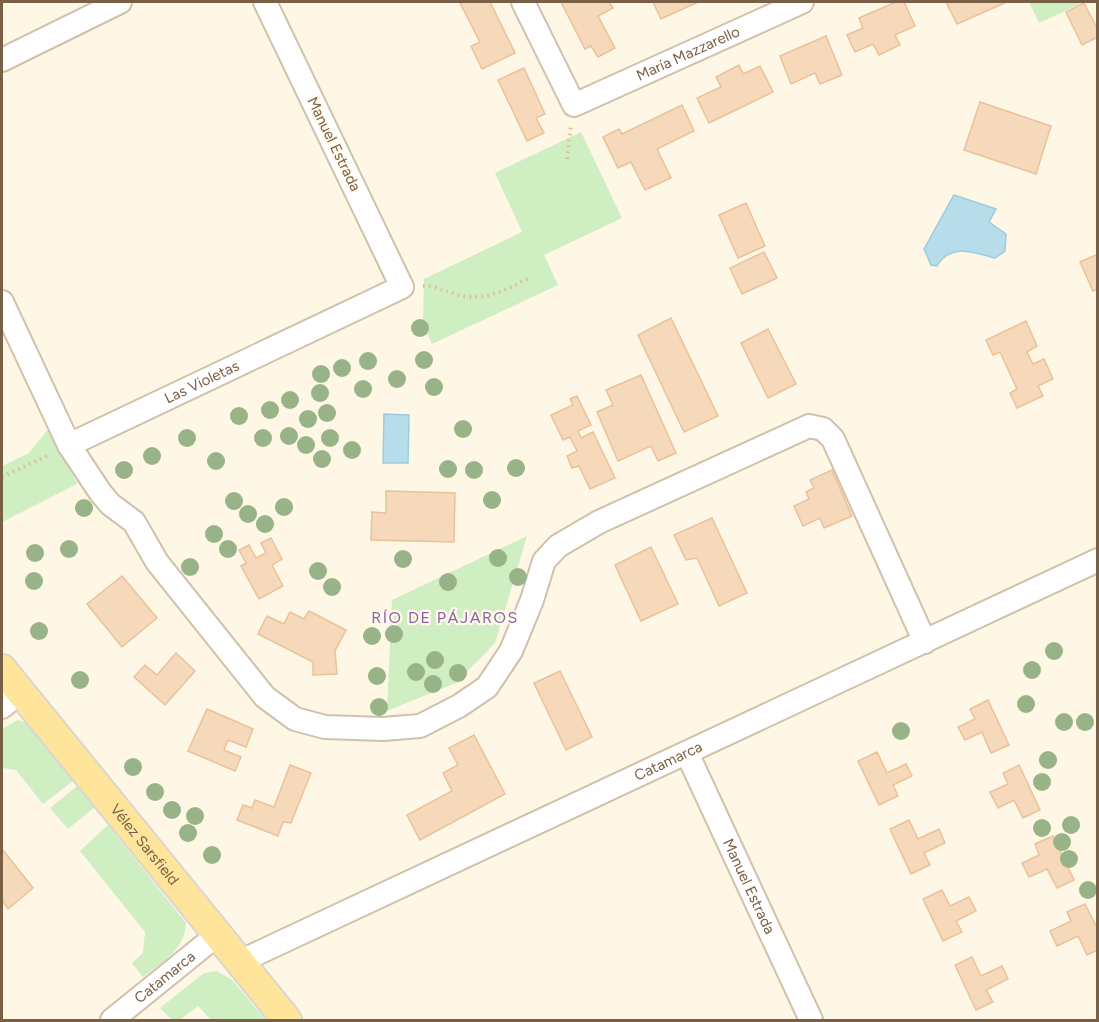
<svg xmlns="http://www.w3.org/2000/svg" width="1099" height="1022" font-family="Figtree,sans-serif">
<style>
.green{fill:#cfeec2}
.water{fill:#b8ddea;stroke:#9dccdd;stroke-width:1.5}
.building{fill:#f6d9bb;stroke:#eac199;stroke-width:1.5}
.lines{fill:none;stroke-linecap:round;stroke-linejoin:round}
.minor-casing{stroke:#d1c0aa;stroke-width:26}
.major-casing{stroke:#dcd5cf;stroke-width:32}
.path{stroke:#dcbc9d;stroke-width:4;stroke-dasharray:1.5 4.5;stroke-linecap:butt}
.minor{stroke:#fff;stroke-width:22}
.major{stroke:#ffe59c;stroke-width:28}
.tree{fill:#99b388}
.labels{text-anchor:middle;stroke-width:4.5;stroke-linejoin:round;paint-order:stroke}
.street-label{font-size:15px;fill:#7a5f47;stroke:#fffaee}
.neighbourhood-label{font-size:16px;letter-spacing:1.5px;fill:#90639e;stroke:#fffaee}
</style>
<rect width="100%" height="100%" fill="#fef7e6"/>
<g class="green">
<polygon points="1029,2 1084,2 1039,23"/>
<polygon points="581,132 622,218 544,255 558,285 432,344 423,323 424,279 522,232 495,173"/>
<polygon points="51,426 77,484 2,522 2,466 29,453"/>
<polygon points="527,536 495,643 456,683 387,711 392,600"/>
<polygon points="18,720 27,723 73,781 43,804 16,770 2,768 2,729"/>
<polygon points="77,786 95,807 68,829 50,808"/>
<path d="M 108,825 L 186,923 C 185,950 163,961 143,977 L 132,963 L 143,953 L 145,932 L 80,851 Z"/>
<polygon points="217,971 232,980 266,1020 211,1020 198,1006 180,1020 172,1020 160,1008 204,973"/>
</g>
<g class="water">
<path d="M 954,195 L 996,209 L 989,222 L 1006,234 L 1005,251 L 995,258 C 973,252 950,243 937,266 L 931,265 L 924,249 Z"/>
<polygon points="384,414 409,415 408,463 383,463"/>
</g>
<g class="building">
<polygon points="463,2 490,2 515,53 482,69 471,46 480,42 460,3"/>
<polygon points="561,2 609,2 613,8 598,16 615,48 598,57 591,46 585,49"/>
<polygon points="653,2 698,2 661,19"/>
<polygon points="896,2 904,2 915,26 895,35 900,45 879,55 873,44 855,52 847,35 863,28 859,18"/>
<polygon points="946,2 1007,2 957,24"/>
<polygon points="1084,3 1098,30 1098,37 1082,45 1066,12"/>
<polygon points="826,36 842,75 820,84 815,73 791,84 780,56"/>
<polygon points="739,65 743,74 760,66 773,92 709,123 697,98 721,87 716,77"/>
<polygon points="524,68 545,114 536,118 544,133 527,141 498,80"/>
<polygon points="980,102 1051,126 1036,174 964,150"/>
<polygon points="682,105 694,131 657,149 671,178 645,190 631,162 618,168 603,137 619,129 622,134"/>
<polygon points="746,203 765,246 738,258 719,215"/>
<polygon points="764,252 777,278 742,294 730,268"/>
<polygon points="1098,254 1098,289 1093,291 1080,262"/>
<polygon points="671,318 718,416 684,432 638,335"/>
<polygon points="1026,321 1037,346 1027,352 1033,364 1044,359 1053,379 1038,386 1043,396 1017,408 1010,393 1017,389 1000,352 993,355 986,340"/>
<polygon points="768,329 796,384 768,398 741,343"/>
<polygon points="641,375 676,453 658,461 651,446 618,461 597,412 613,405 606,390"/>
<polygon points="577,396 591,425 578,431 581,438 593,432 615,478 590,489 579,466 572,468 567,456 577,451 570,437 563,440 551,415 573,405 570,399"/>
<polygon points="832,470 852,516 824,528 820,518 803,526 794,506 809,499 806,492 814,488 810,480"/>
<polygon points="386,491 455,493 454,542 371,540 372,512 386,513"/>
<polygon points="712,518 747,593 719,606 697,558 686,560 674,535"/>
<polygon points="271,538 282,559 272,565 283,586 259,599 241,566 246,563 239,550 249,545 256,558 266,553 261,543"/>
<polygon points="651,547 678,604 641,621 615,565"/>
<polygon points="122,576 157,618 122,647 87,604"/>
<polygon points="309,611 346,630 335,651 337,674 313,675 313,662 258,634 267,616 284,624 290,612 304,619"/>
<polygon points="176,653 195,671 165,705 134,677 145,665 157,675"/>
<polygon points="560,671 592,737 566,750 534,683"/>
<polygon points="988,700 1009,745 991,753 982,732 965,740 958,727 975,719 970,709"/>
<polygon points="207,709 253,729 246,747 228,740 224,750 241,757 235,771 188,751"/>
<polygon points="474,735 505,794 420,840 407,815 452,791 443,773 458,765 449,748"/>
<polygon points="877,752 887,773 906,764 912,776 893,785 898,796 879,805 858,761"/>
<polygon points="290,765 311,773 291,823 283,822 278,836 237,820 243,805 252,808 255,800 274,807"/>
<polygon points="1019,765 1040,810 1023,818 1014,800 998,808 990,792 1008,784 1003,773"/>
<polygon points="909,820 918,839 939,829 945,843 924,853 930,865 911,874 890,829"/>
<polygon points="1053,836 1074,880 1057,888 1047,869 1029,877 1022,863 1039,855 1035,844"/>
<polygon points="2,849 33,888 8,909 2,900"/>
<polygon points="942,890 950,906 969,897 976,911 956,921 962,932 943,941 923,899"/>
<polygon points="1085,904 1098,930 1098,950 1087,955 1078,936 1057,946 1050,931 1071,921 1067,912"/>
<polygon points="972,957 981,976 1002,966 1008,979 986,990 993,1002 976,1010 955,965"/>
</g>
<g class="lines">
<g class="minor-casing">
<g id="minor">
<path id="s1" d="M 523,2 L 574,105 L 802,2"/>
<polyline points="2,60 120,2"/>
<polyline points="2,302 69,445 100,492 110,504 134,522 157,562 265,697 295,719 325,727 383,729 420,726 459,706 487,687 511,651 532,600 544,561 558,546 599,522 809,426 823,429 833,439 925,642"/>
<path id="s2" d="M 69,445 L 402,287 L 265,2"/>
<polyline points="2,707 20,692"/>
<path id="s3" d="M 687,753 L 811,1020"/>
<path id="s4" d="M 239,962 L 1098,560"/>
<path id="s5" d="M 112,1020 L 217,935"/>
</g>
</g>
<g class="major-casing">
<g id="major">
<path id="s6" d="M 2,669 L 287,1020"/>
</g>
</g>
<g class="path">
<polyline points="567,159 571,126"/>
<path d="M 423,286 C 440,286 453,296 469,297 C 493,298 511,287 531,277"/>
<polyline points="2,477 49,455"/>
</g>
<use href="#minor" class="minor"/>
<use href="#major" class="major"/>
</g>
<g class="tree">
<circle cx="420" cy="328" r="9"/>
<circle cx="424" cy="360" r="9"/>
<circle cx="368" cy="361" r="9"/>
<circle cx="342" cy="368" r="9"/>
<circle cx="321" cy="374" r="9"/>
<circle cx="397" cy="379" r="9"/>
<circle cx="434" cy="387" r="9"/>
<circle cx="363" cy="389" r="9"/>
<circle cx="320" cy="393" r="9"/>
<circle cx="290" cy="400" r="9"/>
<circle cx="270" cy="410" r="9"/>
<circle cx="327" cy="413" r="9"/>
<circle cx="239" cy="416" r="9"/>
<circle cx="308" cy="419" r="9"/>
<circle cx="463" cy="429" r="9"/>
<circle cx="289" cy="436" r="9"/>
<circle cx="187" cy="438" r="9"/>
<circle cx="263" cy="438" r="9"/>
<circle cx="330" cy="438" r="9"/>
<circle cx="306" cy="445" r="9"/>
<circle cx="352" cy="450" r="9"/>
<circle cx="152" cy="456" r="9"/>
<circle cx="322" cy="459" r="9"/>
<circle cx="216" cy="461" r="9"/>
<circle cx="516" cy="468" r="9"/>
<circle cx="448" cy="469" r="9"/>
<circle cx="124" cy="470" r="9"/>
<circle cx="474" cy="470" r="9"/>
<circle cx="492" cy="500" r="9"/>
<circle cx="234" cy="501" r="9"/>
<circle cx="284" cy="507" r="9"/>
<circle cx="84" cy="508" r="9"/>
<circle cx="248" cy="514" r="9"/>
<circle cx="265" cy="524" r="9"/>
<circle cx="214" cy="534" r="9"/>
<circle cx="69" cy="549" r="9"/>
<circle cx="228" cy="549" r="9"/>
<circle cx="35" cy="553" r="9"/>
<circle cx="498" cy="558" r="9"/>
<circle cx="403" cy="559" r="9"/>
<circle cx="190" cy="567" r="9"/>
<circle cx="318" cy="571" r="9"/>
<circle cx="518" cy="577" r="9"/>
<circle cx="34" cy="581" r="9"/>
<circle cx="448" cy="582" r="9"/>
<circle cx="332" cy="587" r="9"/>
<circle cx="39" cy="631" r="9"/>
<circle cx="394" cy="634" r="9"/>
<circle cx="372" cy="636" r="9"/>
<circle cx="1054" cy="651" r="9"/>
<circle cx="435" cy="660" r="9"/>
<circle cx="1032" cy="670" r="9"/>
<circle cx="416" cy="672" r="9"/>
<circle cx="458" cy="673" r="9"/>
<circle cx="377" cy="676" r="9"/>
<circle cx="80" cy="680" r="9"/>
<circle cx="433" cy="684" r="9"/>
<circle cx="1026" cy="704" r="9"/>
<circle cx="379" cy="707" r="9"/>
<circle cx="1064" cy="722" r="9"/>
<circle cx="1085" cy="722" r="9"/>
<circle cx="901" cy="731" r="9"/>
<circle cx="1048" cy="760" r="9"/>
<circle cx="133" cy="767" r="9"/>
<circle cx="1042" cy="782" r="9"/>
<circle cx="155" cy="792" r="9"/>
<circle cx="172" cy="810" r="9"/>
<circle cx="195" cy="816" r="9"/>
<circle cx="1071" cy="825" r="9"/>
<circle cx="1042" cy="828" r="9"/>
<circle cx="188" cy="833" r="9"/>
<circle cx="1062" cy="842" r="9"/>
<circle cx="212" cy="855" r="9"/>
<circle cx="1069" cy="859" r="9"/>
<circle cx="1088" cy="890" r="9"/>
</g>
<g class="labels">
<g class="street-label">
<text dy="5" stroke="none"><textPath href="#s1" startOffset="240">María Mazzarello</textPath></text>
<text transform="translate(334 144) rotate(64)" y="5">Manuel Estrada</text>
<text dy="5" stroke="none"><textPath href="#s2" startOffset="147">Las Violetas</textPath></text>
<text dy="5" stroke="none"><textPath href="#s4" startOffset="474">Catamarca</textPath></text>
<text dy="5" stroke="none"><textPath href="#s6" startOffset="226">Vélez Sarsfield</textPath></text>
<text dy="5" stroke="none"><textPath href="#s3" startOffset="147">Manuel Estrada</textPath></text>
<text dy="5" stroke="none"><textPath href="#s5" startOffset="68">Catamarca</textPath></text>
</g>
<g class="neighbourhood-label">
<text x="445" y="623">RÍO DE PÁJAROS</text>
</g>
</g>
<rect width="1099" height="1022" fill="none" stroke="#7a5f47" stroke-width="6"/>
</svg>
